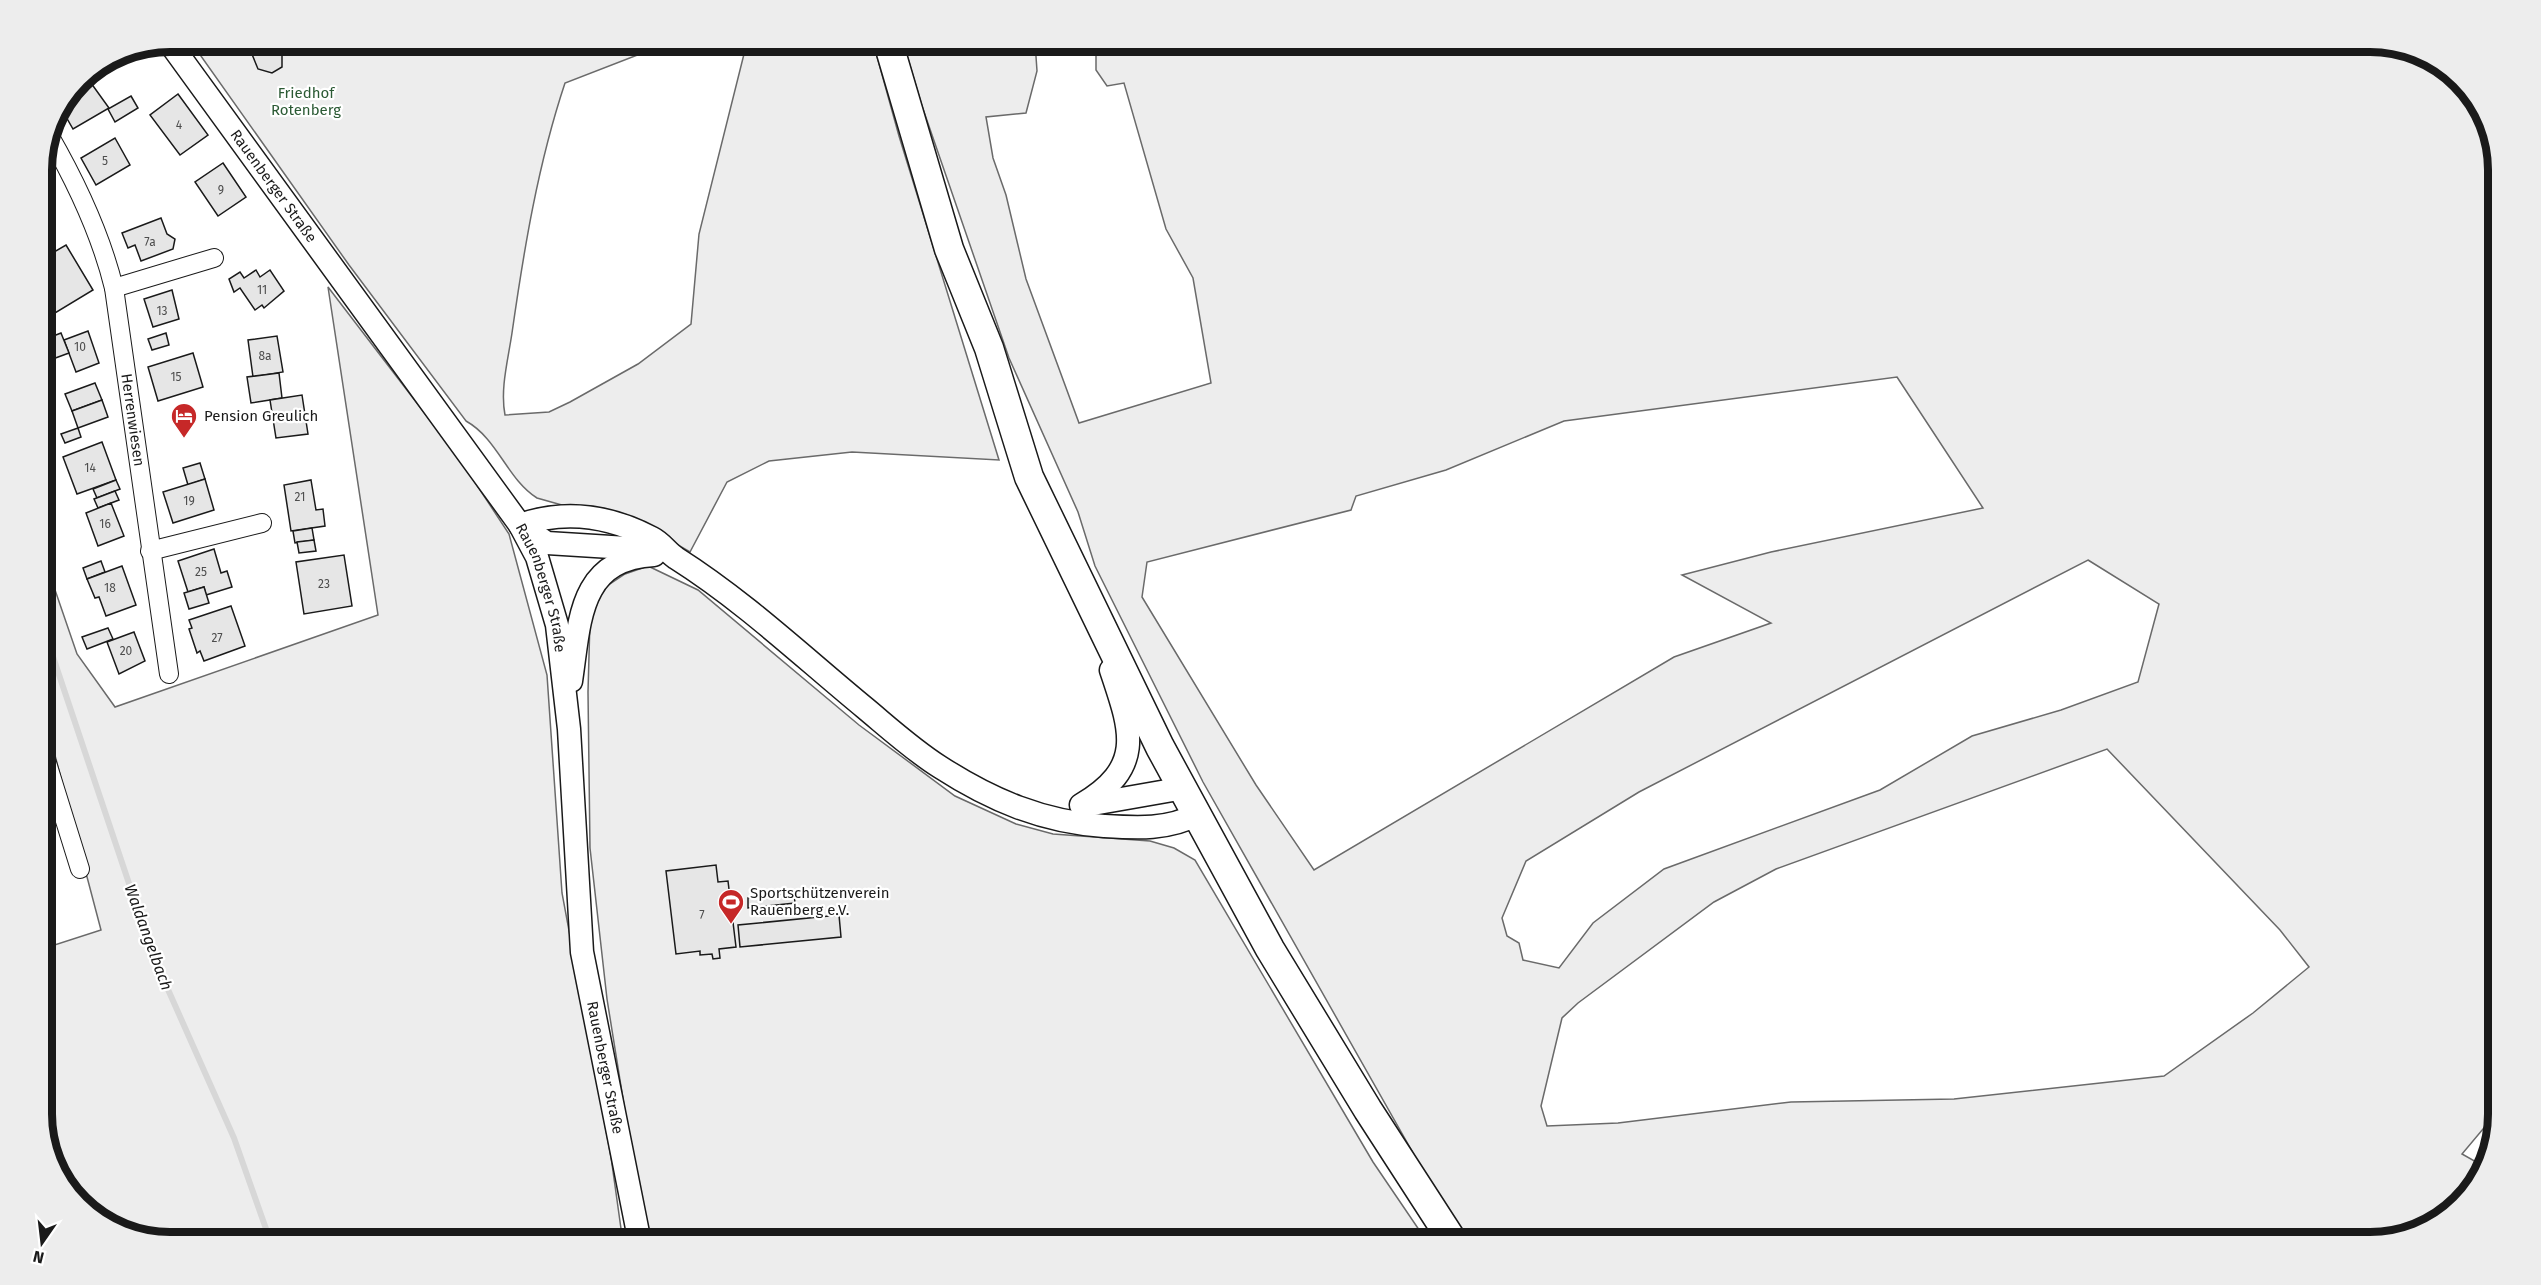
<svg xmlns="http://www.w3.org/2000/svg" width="2541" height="1285" font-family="'Fira Sans',sans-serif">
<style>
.green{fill:#ededed;stroke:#6a6a6a;stroke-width:1.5;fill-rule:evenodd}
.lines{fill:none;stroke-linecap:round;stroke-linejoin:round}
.stream{stroke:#d7d7d7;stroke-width:6}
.building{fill:#e6e6e6;stroke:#1a1a1a;stroke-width:1.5}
.minor-casing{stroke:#1a1a1a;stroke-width:20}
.tertiary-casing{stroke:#1a1a1a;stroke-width:25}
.primary-casing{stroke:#1a1a1a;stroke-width:31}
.minor{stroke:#fff;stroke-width:18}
.tertiary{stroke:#fff;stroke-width:22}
.primary{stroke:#fff;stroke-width:28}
.labels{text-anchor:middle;stroke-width:4.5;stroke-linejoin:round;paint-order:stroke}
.number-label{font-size:12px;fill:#4d4d4d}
.park-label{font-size:15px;fill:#2b5a34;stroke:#fff}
.street-label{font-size:15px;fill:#1a1a1a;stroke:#fff}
.poi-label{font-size:15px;fill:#1a1a1a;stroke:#fff;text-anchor:start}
.water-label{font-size:16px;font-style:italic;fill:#1a1a1a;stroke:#fff}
.rim{fill:none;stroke:#1a1a1a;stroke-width:8}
</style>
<rect width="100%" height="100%" fill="#fff"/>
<g class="green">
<path d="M 191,42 L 671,42 L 565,83 C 538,164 524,249 512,333 C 508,360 500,389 505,415 L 549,412 L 570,402 L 638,364 L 691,324 L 699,234 L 747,42 L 873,42 L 899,136 L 999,460 L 852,452 L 769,461 L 727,482 L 690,552 L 654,531 L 537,498 C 507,479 498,439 466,421 L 349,265 Z"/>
<path d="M 903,42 L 1035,42 L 1037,71 L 1026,113 L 986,117 L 993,158 L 1006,195 L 1026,279 L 1079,423 L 1211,383 L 1193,278 L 1166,229 L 1124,83 L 1107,86 L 1096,70 L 1096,42 L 2370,42 L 2427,55 L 2478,99 L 2499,162 L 2499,1110 L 2462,1154 L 2487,1168 L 2486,1171 L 2442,1222 L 2371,1243 L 1464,1243 L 1203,782 L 1095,566 L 1078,512 L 1009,358 L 922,106 ZM 1897,377 L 1983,508 L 1771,552 L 1682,575 L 1771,623 L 1674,657 L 1314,870 L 1256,785 L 1142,597 L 1147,562 L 1351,510 L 1356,496 L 1446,470 L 1564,421 ZM 2088,560 L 2159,604 L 2138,682 L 2061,710 L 1972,736 L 1880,790 L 1664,869 L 1593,923 L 1559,968 L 1523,960 L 1519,943 L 1507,936 L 1502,918 L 1526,861 L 1639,792 ZM 2107,749 L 2280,930 L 2309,967 L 2253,1013 L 2164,1076 L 1954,1099 L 1791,1102 L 1618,1123 L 1547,1126 L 1541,1106 L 1562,1018 L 1578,1003 L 1714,902 L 1776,869 Z"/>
<polygon points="328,287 459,458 509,534 547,675 562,893 611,1157 623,1243 171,1243 114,1230 64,1186 42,1123 42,949 101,930 42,706 42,552 77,654 115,707 378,615"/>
<polygon points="648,566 698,590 859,725 955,796 1016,824 1053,834 1150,841 1174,848 1195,860 1373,1162 1428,1243 652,1243 633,1161 607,999 590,848 588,692 590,620 604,588 625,574"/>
</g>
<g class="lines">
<polyline class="stream" points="42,624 154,958 234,1138 271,1243"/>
</g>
<g class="building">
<polygon points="247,42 273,42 282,48 282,67 272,73 258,69"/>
<polygon points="91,83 109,108 73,129 61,108 70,95"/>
<polygon points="178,94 208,135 180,155 150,115"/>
<polygon points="131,96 138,108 115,122 108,109"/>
<polygon points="115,138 130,165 96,185 81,158"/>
<polygon points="223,163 246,197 218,216 195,182"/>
<polygon points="161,218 167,234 175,239 173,249 141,261 135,245 128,248 122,233"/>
<polygon points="66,245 93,290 55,313 42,291 42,259"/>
<polygon points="256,270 260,277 270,270 284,291 264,308 262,305 255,310 240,288 234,292 229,279 240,272 244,278"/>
<polygon points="172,290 179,319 153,327 144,299"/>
<polygon points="88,331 99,363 76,372 64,340"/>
<polygon points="61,333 69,353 50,360 43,340"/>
<polygon points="166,333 169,345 152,350 148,339"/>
<polygon points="277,336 283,372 253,377 248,340"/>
<polygon points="193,353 203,387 158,401 148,367"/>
<polygon points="279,373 282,398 251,403 247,377"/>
<polygon points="95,383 102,400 72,411 65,394"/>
<polygon points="302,395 308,434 276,438 270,400"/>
<polygon points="102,400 108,417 78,428 72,411"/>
<polygon points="78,428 81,437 65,443 61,434"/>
<polygon points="102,442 116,480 77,494 63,457"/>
<polygon points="200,463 205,479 188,485 183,468"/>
<polygon points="205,479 214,510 173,523 163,492"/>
<polygon points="116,480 120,489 97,498 93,489"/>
<polygon points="311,480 316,510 323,509 325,526 291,531 284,485"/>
<polygon points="115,491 119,500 98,508 94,499"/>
<polygon points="111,503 124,536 98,546 86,513"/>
<polygon points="312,528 314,540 295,543 293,531"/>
<polygon points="314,540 316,551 299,553 297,542"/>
<polygon points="214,549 221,573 227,571 232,587 206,595 204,587 188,592 178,561"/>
<polygon points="344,555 352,606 304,614 296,562"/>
<polygon points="101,561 105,572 87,579 83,568"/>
<polygon points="122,566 136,605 106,616 99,597 95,598 87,579"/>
<polygon points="204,587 209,603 189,609 184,593"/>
<polygon points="231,606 245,646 204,661 200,651 197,653 189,629 192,628 189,620"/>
<polygon points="108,628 113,639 87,649 82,637"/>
<polygon points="134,632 145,661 119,674 107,642"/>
<polygon points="716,865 718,882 728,881 736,947 719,949 720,958 713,959 712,954 700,955 700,951 676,954 666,871"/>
<polygon points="794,893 795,903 748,908 748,898"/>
<polygon points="839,915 841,937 740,947 738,925"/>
</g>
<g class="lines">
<g class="minor-casing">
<g id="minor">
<path id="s1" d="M 49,135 C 76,182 101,235 114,288 L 169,674"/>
<polyline points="114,288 214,258"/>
<polyline points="150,551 262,523"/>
<polyline points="42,747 80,869"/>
</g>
</g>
<g class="tertiary-casing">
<g id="tertiary">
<path id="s2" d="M 169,42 L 520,525 L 537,557 L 557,625 L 569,729 L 582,952 L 640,1243"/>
<path d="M 520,525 C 565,509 610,516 652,538 C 662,543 667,552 676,558 C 744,601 803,657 865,708 C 889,728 913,750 940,767 C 991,800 1043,822 1104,826 C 1137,828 1168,830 1198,814"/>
<polyline points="522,526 547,543 627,548 642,552"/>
<path d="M 571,681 C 580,622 578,559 654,555"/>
<path d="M 1081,805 C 1146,767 1131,730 1111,670"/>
<polyline points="1087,805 1184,788"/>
</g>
</g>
<g class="primary-casing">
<polyline id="primary" points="888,42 949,249 989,348 1029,477 1160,747 1270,949 1368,1110 1454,1243"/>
</g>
<use href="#minor" class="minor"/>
<use href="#tertiary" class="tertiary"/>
<use href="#primary" class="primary"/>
</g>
<defs>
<g id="hotel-pin" transform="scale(1.35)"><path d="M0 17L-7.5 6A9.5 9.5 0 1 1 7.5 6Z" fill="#c62828" stroke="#fff"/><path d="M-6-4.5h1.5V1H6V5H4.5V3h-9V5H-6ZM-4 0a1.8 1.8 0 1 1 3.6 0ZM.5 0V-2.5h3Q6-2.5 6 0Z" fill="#fff"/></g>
<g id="stadium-pin" transform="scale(1.35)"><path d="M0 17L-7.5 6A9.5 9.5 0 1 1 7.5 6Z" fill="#c62828" stroke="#fff"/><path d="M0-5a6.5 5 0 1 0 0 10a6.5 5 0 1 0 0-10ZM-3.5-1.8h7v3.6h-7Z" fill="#fff"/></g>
</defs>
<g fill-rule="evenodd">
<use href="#hotel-pin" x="184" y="416"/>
<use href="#stadium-pin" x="731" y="902"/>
</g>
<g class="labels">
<g class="number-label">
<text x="179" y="129">4</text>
<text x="105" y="165">5</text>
<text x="221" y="194">9</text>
<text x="150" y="246">7a</text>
<text x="262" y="294">11</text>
<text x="162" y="315">13</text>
<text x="80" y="351">10</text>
<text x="265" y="360">8a</text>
<text x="176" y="381">15</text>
<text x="90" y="472">14</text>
<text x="300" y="501">21</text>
<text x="189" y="505">19</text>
<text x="105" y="528">16</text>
<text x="201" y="576">25</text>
<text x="324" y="588">23</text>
<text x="110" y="592">18</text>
<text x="217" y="642">27</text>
<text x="126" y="655">20</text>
<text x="702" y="919">7</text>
</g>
<g class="park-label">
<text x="306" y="98">Friedhof<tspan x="306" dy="17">Rotenberg</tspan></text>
</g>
<g class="street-label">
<text dy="5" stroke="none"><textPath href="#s2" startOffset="178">Rauenberger Straße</textPath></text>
<text dy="5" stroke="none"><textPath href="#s1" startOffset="300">Herrenwiesen</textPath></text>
<text dy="5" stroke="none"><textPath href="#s2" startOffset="664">Rauenberger Straße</textPath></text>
<text dy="5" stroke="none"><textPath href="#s2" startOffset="1150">Rauenberger Straße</textPath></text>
</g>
<g class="poi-label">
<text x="204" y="421">Pension Greulich</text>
<text x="750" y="898">Sportschützenverein<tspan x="750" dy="17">Rauenberg e.V.</tspan></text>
</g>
<g class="water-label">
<text transform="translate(149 937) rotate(70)" y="6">Waldangelbach</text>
</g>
</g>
<path d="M0 0H2541V1285H0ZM170 52H2370A118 118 0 0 1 2488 170V1114A118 118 0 0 1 2370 1232H170A118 118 0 0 1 52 1114V170A118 118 0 0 1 170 52Z" fill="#ededed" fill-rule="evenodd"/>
<path class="rim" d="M170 52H2370A118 118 0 0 1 2488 170V1114A118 118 0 0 1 2370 1232H170A118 118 0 0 1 52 1114V170A118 118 0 0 1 170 52Z"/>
<g transform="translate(42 1243) rotate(194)" stroke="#ffffff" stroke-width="4.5" paint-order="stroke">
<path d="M0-4.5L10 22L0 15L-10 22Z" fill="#1a1a1a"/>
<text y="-9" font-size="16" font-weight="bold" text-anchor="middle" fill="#1a1a1a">N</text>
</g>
</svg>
